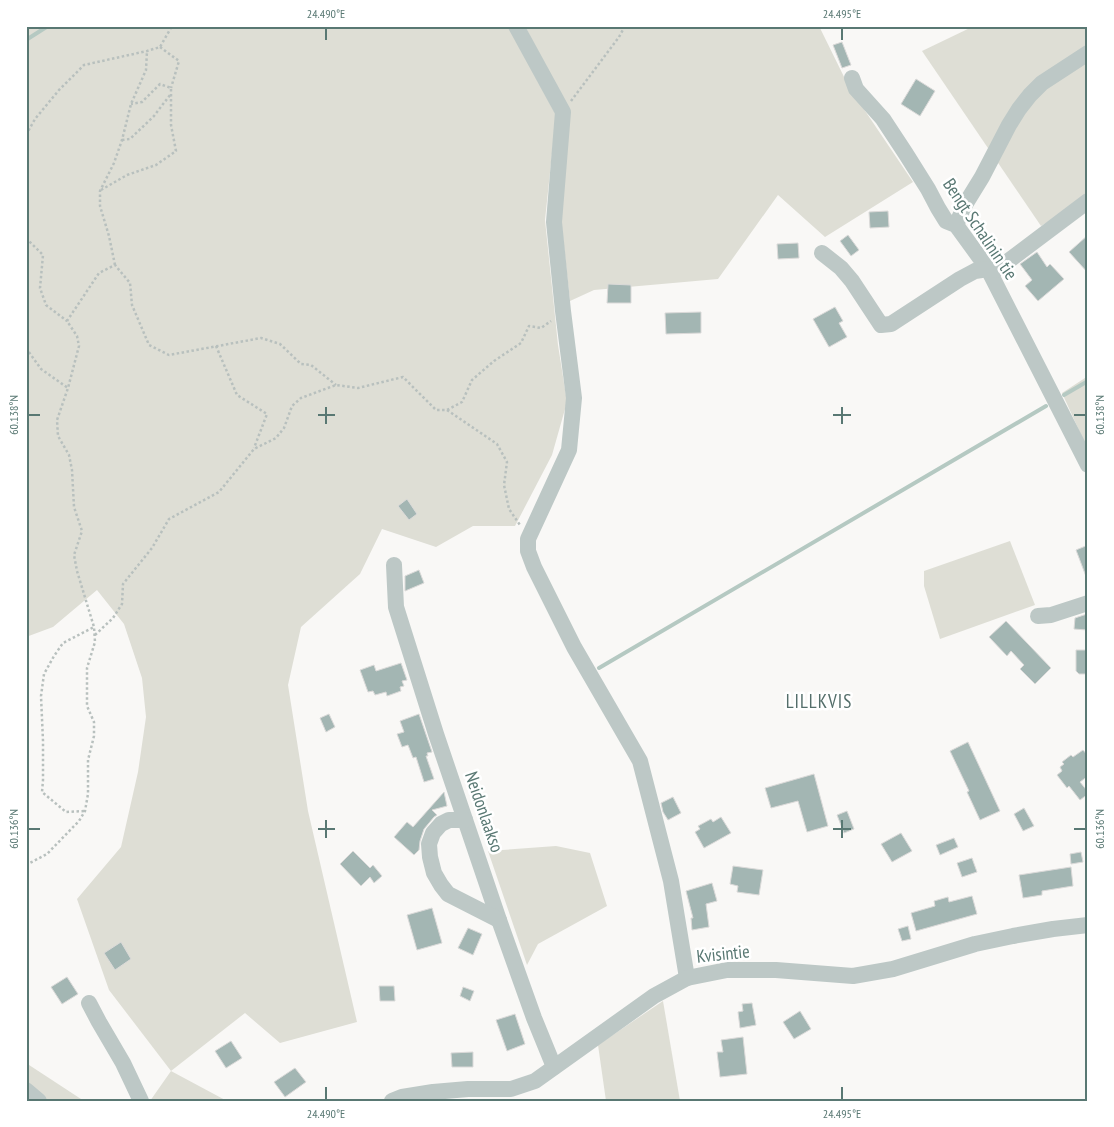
<svg xmlns="http://www.w3.org/2000/svg" width="1114" height="1127" font-family="'PT Sans Narrow',sans-serif">
<style>
.green{fill:#deded5}
.lines{fill:none;stroke-linecap:round;stroke-linejoin:round}
.stream{stroke:#b5c9c2;stroke-width:4}
.building{fill:#a3b6b3;stroke:#dbdad9}
.path{stroke:#b8c0be;stroke-width:2.5;stroke-dasharray:2.5 2.5;stroke-linecap:butt}
.minor{stroke:#bdc8c6;stroke-width:16}
.ticks{fill:none;stroke:#597873;stroke-width:2}
.labels{text-anchor:middle;stroke-width:5;stroke-linejoin:round;paint-order:stroke}
.street-label{font-size:18px;fill:#597873;stroke:#fff}
.neighbourhood-label{font-size:19px;letter-spacing:1px;fill:#546e6a;stroke:#fff}
.neatline{fill:none;stroke:#597873;stroke-width:2}
.ticks-label{font-size:12px;text-anchor:middle;fill:#597873}
</style>
<rect width="100%" height="100%" fill="#f9f8f6"/>
<g class="green">
<polygon points="26,26 508,26 556,115 545,220 558,345 567,402 552,455 515,526 473,526 436,547 382,529 360,574 301,627 288,685 308,811 357,1022 280,1043 245,1013 171,1071 227,1101 150,1101 171,1071 109,990 77,899 121,847 138,772 146,717 142,678 124,624 97,590 53,627 26,637"/>
<polygon points="525,26 819,26 849,87 913,182 825,237 778,195 718,279 594,290 570,301 561,219 569,117"/>
<polygon points="974,26 1088,26 1088,198 1041,226 922,51"/>
<polygon points="1088,376 1088,450 1062,393"/>
<polygon points="1010,541 1035,605 940,639 924,586 924,571"/>
<polygon points="556,846 590,853 607,906 538,944 527,965 488,851"/>
<polygon points="663,1001 680,1101 606,1101 598,1045"/>
<polygon points="26,1063 81,1099 84,1101 26,1101"/>
</g>
<g class="lines">
<g class="stream">
<polyline points="26,40 48,26"/>
<polyline points="1064,395 1088,381"/>
<polyline points="599,668 1046,406"/>
</g>
</g>
<g class="building">
<polygon points="842,42 851,65 842,68 833,45"/>
<polygon points="916,79 935,91 920,116 901,104"/>
<polygon points="888,211 889,227 870,228 869,212"/>
<polygon points="848,235 859,250 851,256 840,241"/>
<polygon points="1088,235 1088,273 1069,252"/>
<polygon points="798,243 799,258 778,259 777,244"/>
<polygon points="1037,252 1047,267 1050,264 1064,279 1038,301 1025,286 1032,280 1020,264"/>
<polygon points="608,284 631,285 631,303 607,303"/>
<polygon points="835,307 843,321 839,323 847,337 829,347 813,319"/>
<polygon points="701,312 701,333 666,334 665,313"/>
<polygon points="407,499 417,514 409,520 398,506"/>
<polygon points="1088,545 1088,579 1087,579 1076,550"/>
<polygon points="419,570 424,583 405,591 405,576"/>
<polygon points="1087,614 1087,630 1074,629 1075,618"/>
<polygon points="1006,621 1051,668 1035,684 1020,669 1024,665 1011,651 1007,656 989,637"/>
<polygon points="1076,650 1088,650 1088,674 1079,674 1076,671"/>
<polygon points="401,663 407,680 402,681 404,686 400,687 401,691 387,696 386,692 375,695 373,691 368,692 360,670 374,665 376,671"/>
<polygon points="329,714 335,727 326,732 320,718"/>
<polygon points="419,714 432,752 427,753 428,756 426,756 434,779 424,782 416,757 413,758 408,745 402,747 397,734 404,732 400,721"/>
<polygon points="968,742 1000,811 980,820 967,792 969,791 950,751"/>
<polygon points="1083,750 1088,756 1088,776 1080,782 1088,792 1088,794 1080,800 1069,786 1067,788 1057,775 1062,771 1060,767 1064,764 1062,762 1071,755 1073,757"/>
<polygon points="814,774 828,826 807,832 798,801 771,808 765,788"/>
<polygon points="444,792 447,806 432,810 437,815 434,817 424,829 420,841 419,850 414,855 394,837 407,822 413,827"/>
<polygon points="673,797 681,813 668,820 663,812 661,803"/>
<polygon points="1024,808 1034,826 1023,831 1014,814"/>
<polygon points="847,811 854,829 844,833 837,815"/>
<polygon points="721,817 731,833 704,848 695,832 700,829 698,826 711,819 713,822"/>
<polygon points="901,833 912,851 892,862 881,844"/>
<polygon points="954,838 958,847 940,855 936,845"/>
<polygon points="353,851 370,868 373,865 382,876 374,883 370,877 361,886 340,864"/>
<polygon points="1081,852 1083,862 1071,864 1070,854"/>
<polygon points="972,858 977,872 962,877 957,863"/>
<polygon points="733,866 763,870 759,895 737,892 738,886 730,884"/>
<polygon points="1071,867 1073,886 1042,891 1042,895 1023,898 1019,875"/>
<polygon points="712,883 717,901 706,904 709,927 692,930 691,918 693,918 686,891"/>
<polygon points="972,896 977,914 916,931 911,913 935,906 934,901 948,897 949,902"/>
<polygon points="432,908 442,943 417,950 407,915"/>
<polygon points="908,926 911,939 902,941 898,929"/>
<polygon points="468,928 482,934 473,955 458,948"/>
<polygon points="121,942 131,959 115,970 104,953"/>
<polygon points="67,977 78,994 62,1004 51,987"/>
<polygon points="379,986 394,986 395,1001 380,1001"/>
<polygon points="463,987 474,991 470,1001 460,996"/>
<polygon points="752,1003 756,1025 740,1028 738,1012 743,1011 742,1004"/>
<polygon points="800,1011 811,1029 794,1039 783,1022"/>
<polygon points="515,1014 525,1044 507,1051 496,1020"/>
<polygon points="743,1037 747,1074 720,1077 717,1052 723,1052 721,1040"/>
<polygon points="231,1041 242,1058 226,1068 215,1051"/>
<polygon points="473,1052 473,1067 452,1067 451,1053"/>
<polygon points="295,1068 306,1082 285,1097 274,1082"/>
</g>
<g class="lines">
<g class="path">
<polyline points="160,47 179,61 171,88"/>
<polyline points="571,101 619,37 625,26"/>
<polyline points="26,135 35,119 59,90 84,65 147,51 160,47 172,26"/>
<polyline points="122,140 130,139 154,116 170,95"/>
<polyline points="101,190 127,175 156,165 176,151 171,125 171,88 160,84 142,102 131,104"/>
<polyline points="26,238 43,255 40,288 46,305 67,321"/>
<polyline points="115,265 109,236 100,206 100,191 114,163 122,140 131,104 146,70 147,51"/>
<polyline points="216,346 237,395 267,414 254,448"/>
<polyline points="26,348 41,369 68,388"/>
<polyline points="447,410 497,444 507,462 504,485 509,509 520,525"/>
<polyline points="95,635 113,618 122,604 123,584 152,548 169,519 219,492 254,449 276,438 284,428 292,406 301,398 336,385 358,388 403,377 436,410 447,410 462,402 472,380 494,361 521,343 529,326 541,328 551,321"/>
<polyline points="84,811 66,812 42,792 43,780 43,741 41,696 44,674 54,656 63,643 94,627"/>
<polyline points="26,865 47,854 79,821 85,811 88,794 88,760 94,736 94,722 87,706 87,668 95,642 94,627 77,571 74,555 82,531 74,507 72,470 69,455 58,436 57,420 68,388 79,346 77,336 67,321 99,273 115,265 130,283 132,305 149,345 169,355 261,338 280,344 301,364 311,365 336,385"/>
</g>
<g class="minor">
<polyline points="516,26 563,112 554,222 563,311 574,398 569,450 528,539 528,551 534,567 574,647 640,761 671,881 687,978"/>
<polyline points="852,78 856,89 883,119 906,154 928,189 938,208 946,221 956,225 988,269 1088,465"/>
<polyline points="956,225 966,203 982,177 1009,125 1019,109 1030,95 1042,83 1088,53"/>
<polyline points="822,253 841,268 852,281 881,325 891,324 960,279 975,271 988,269 996,270 1003,265 1088,201"/>
<polyline points="394,565 396,607 436,734 499,920 534,1018 554,1067"/>
<polyline points="1038,616 1051,615 1088,603"/>
<polyline points="465,820 449,820 441,824 433,833 429,844 430,857 434,873 441,885 448,894 499,920"/>
<polyline points="89,1003 99,1022 123,1063 141,1101"/>
<polyline points="26,1090 39,1101"/>
<polyline points="392,1101 402,1097 433,1092 468,1089 511,1089 535,1081 654,996 687,978 727,970 776,970 853,976 893,969 975,944 1013,936 1053,929 1088,925"/>
</g>
</g>
<path class="ticks" d="M 326,28 L 326,40M 842,28 L 842,40M 326,407 L 326,424M 842,407 L 842,424M 28,415 L 40,415M 318,415 L 335,415M 833,415 L 851,415M 1074,415 L 1086,415M 326,820 L 326,838M 842,820 L 842,838M 28,829 L 40,829M 318,829 L 335,829M 833,829 L 851,829M 1074,829 L 1086,829M 326,1087 L 326,1100M 842,1087 L 842,1100"/>
<g class="labels">
<g class="street-label">
<text transform="translate(980 229) rotate(56)" y="6">Bengt Schalinin tie</text>
<text transform="translate(484 812) rotate(71)" y="6">Neidonlaakso</text>
<text transform="translate(723 954) rotate(-6)" y="6">Kvisintie</text>
</g>
<g class="neighbourhood-label">
<text x="819" y="708">LILLKVIS</text>
</g>
</g>
<rect width="1114" height="1127" fill="none" stroke="#ffffff" stroke-width="55"/>
<rect x="28" y="28" width="1058" height="1072" class="neatline"/>
<g class="ticks-label">
<text x="326" y="18">24.490°E</text>
<text x="842" y="18">24.495°E</text>
<text transform="translate(14 415) rotate(-90)" y="4">60.138°N</text>
<text transform="translate(1100 415) rotate(-90)" y="4">60.138°N</text>
<text transform="translate(14 829) rotate(-90)" y="4">60.136°N</text>
<text transform="translate(1100 829) rotate(-90)" y="4">60.136°N</text>
<text x="326" y="1118">24.490°E</text>
<text x="842" y="1118">24.495°E</text>
</g>
</svg>
